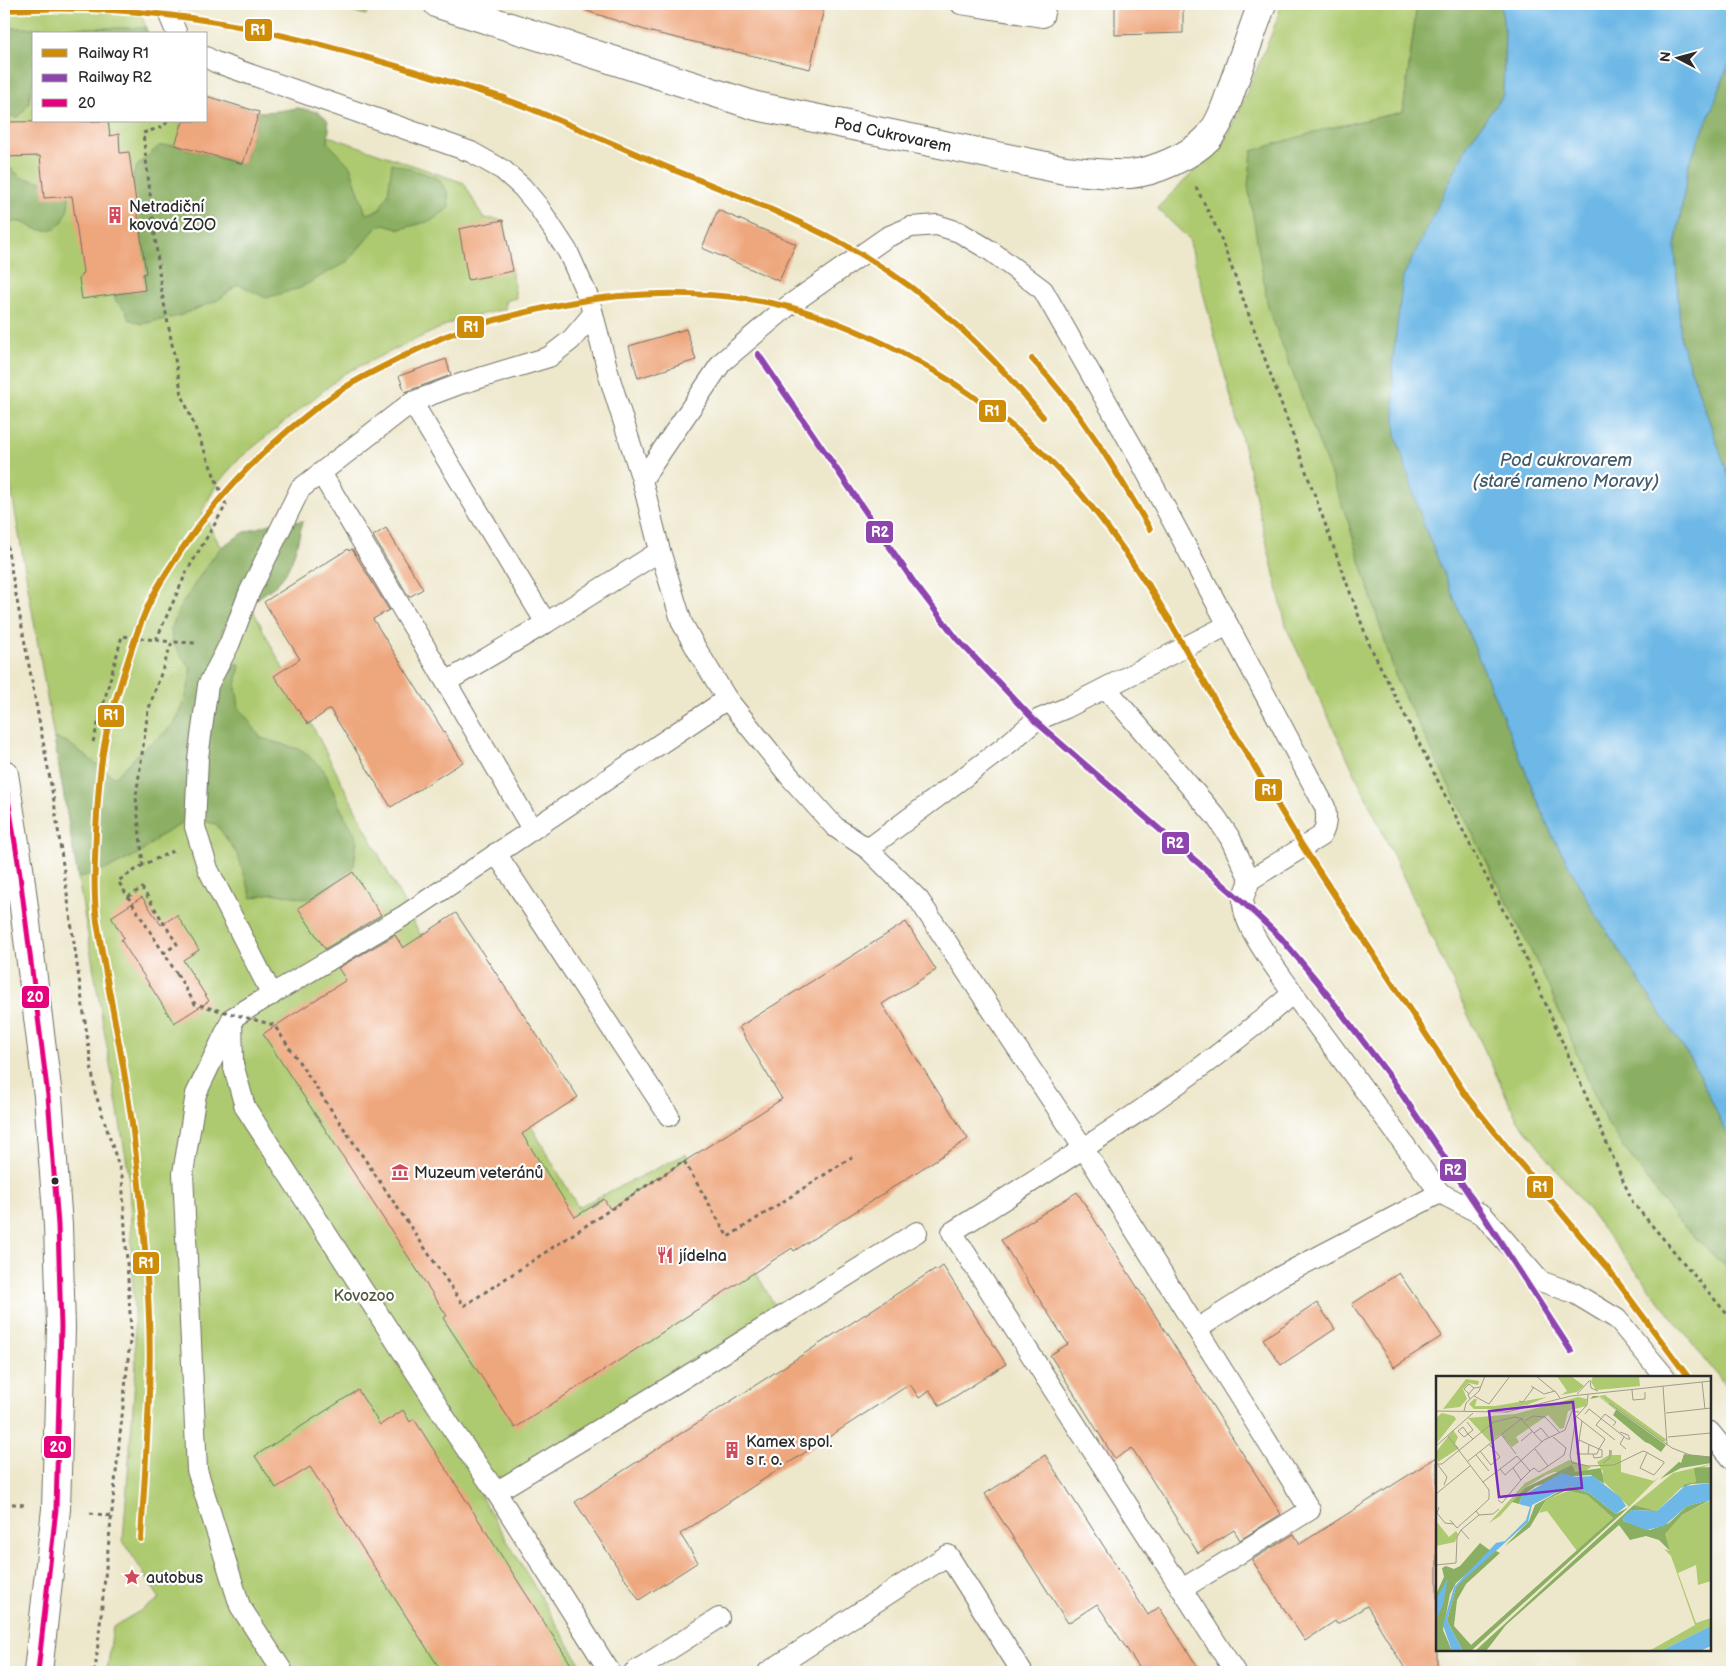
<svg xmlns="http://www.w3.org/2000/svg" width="1736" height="1676" font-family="'Balsamiq Sans',sans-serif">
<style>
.green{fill:#aeca70;stroke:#6c7a4e}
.forest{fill:#8aae62;stroke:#5a6c46}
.water{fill:#6db8e6;stroke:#4c7288}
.building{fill:#eea67c}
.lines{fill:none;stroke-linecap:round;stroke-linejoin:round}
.service-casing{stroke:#6f6d63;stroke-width:22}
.minor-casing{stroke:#6f6d63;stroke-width:30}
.primary-casing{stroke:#6f6d63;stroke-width:30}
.path{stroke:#6f6d63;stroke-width:3;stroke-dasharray:4 4;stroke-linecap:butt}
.service{stroke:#fff;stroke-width:20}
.minor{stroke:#fff;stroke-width:28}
.primary{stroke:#fff;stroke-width:28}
.path-bridge{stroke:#6f6d63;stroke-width:3;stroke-dasharray:4 4;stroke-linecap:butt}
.bus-1-casing{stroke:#fff;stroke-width:9}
.bus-1{stroke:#e5007d;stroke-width:5}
.rail-1-casing{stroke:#fff;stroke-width:10}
.rail-2-casing{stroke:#fff;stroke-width:10}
.rail-1{stroke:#ce8d09;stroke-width:6}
.rail-2{stroke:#8e44ad;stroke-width:6}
.bus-dot{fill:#2b2b2b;stroke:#fff;stroke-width:2}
.labels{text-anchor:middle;stroke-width:4.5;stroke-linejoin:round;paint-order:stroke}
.street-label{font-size:16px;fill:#2b2b2b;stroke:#fff}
.poi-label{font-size:16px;fill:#2b2b2b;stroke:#fff;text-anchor:start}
.park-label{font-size:16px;fill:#525b40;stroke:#fff}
.water-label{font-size:18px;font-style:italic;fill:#425c6c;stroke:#fff}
.inset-road{fill:none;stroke:#9f9c8b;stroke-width:1}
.view{fill:#7b2cbf;fill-opacity:0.15;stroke:#7b2cbf;stroke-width:2.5}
.inset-edge{fill:none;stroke:#2b2b2b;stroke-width:2.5}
.line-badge{stroke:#fff;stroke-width:2}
.badge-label{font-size:14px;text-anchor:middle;font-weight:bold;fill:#fff}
</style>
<rect width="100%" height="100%" fill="#fff"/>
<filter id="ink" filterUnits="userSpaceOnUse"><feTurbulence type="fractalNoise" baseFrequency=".02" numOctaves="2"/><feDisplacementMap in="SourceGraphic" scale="10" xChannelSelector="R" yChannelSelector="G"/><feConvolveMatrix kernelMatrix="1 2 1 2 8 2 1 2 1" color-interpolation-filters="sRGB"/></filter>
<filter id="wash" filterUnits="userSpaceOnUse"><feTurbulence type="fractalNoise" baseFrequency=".0096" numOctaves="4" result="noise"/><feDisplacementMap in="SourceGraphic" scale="20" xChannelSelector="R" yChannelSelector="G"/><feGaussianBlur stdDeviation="1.12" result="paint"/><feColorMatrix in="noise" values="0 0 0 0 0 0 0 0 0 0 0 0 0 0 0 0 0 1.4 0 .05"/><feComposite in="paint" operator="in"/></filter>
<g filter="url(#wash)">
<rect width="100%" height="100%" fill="#ede7cb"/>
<g class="green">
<polygon points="4,4 138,4 148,34 34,34 34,121 178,121 181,127 183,121 206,121 206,96 259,112 464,183 483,218 503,220 516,298 505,301 505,309 457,320 345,373 240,458 217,484 202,511 415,925 578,1207 686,1154 777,1309 480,1495 585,1672 107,1672 113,1627 160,1599 123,1541 136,1367 129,1175 4,447"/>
<polygon points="327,4 355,4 369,8 366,15"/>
<polygon points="1282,4 1417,4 1403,112 1325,129 1348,521 1397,681 1547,983 1606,1122 1675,1218 1732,1273 1732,1394 1517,1119 1287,629 1244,447 1189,239 1157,208 1227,139 1272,33"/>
</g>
<g class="forest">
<polygon points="1417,4 1501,4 1505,36 1503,95 1468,144 1423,523 1551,833 1596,915 1694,1064 1732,1144 1732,1273 1675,1218 1606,1122 1547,983 1397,681 1348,521 1268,307 1248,186 1252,151 1325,129 1403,112"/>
<polygon points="4,28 145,28 148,34 78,34 70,32 68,34 34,34 34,79 32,81 29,103 18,118 4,114"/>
<polygon points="1732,55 1732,485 1681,342 1675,247 1689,163 1712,109"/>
<polygon points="298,108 318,112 327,119 329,128 328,143 350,166 366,214 379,210 388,194 392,163 438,178 448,193 449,208 431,221 400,229 384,224 377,227 348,261 300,288 266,298 238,284 218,300 179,316 142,324 129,319 126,311 115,300 118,212 137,166 159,146 175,145 243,164 259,112 277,111"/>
<path d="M 4,163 L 22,178 L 50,183 L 69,195 C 69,212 63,233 42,230 C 34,230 27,223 20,222 C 15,221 8,223 4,224 Z"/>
<path d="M 303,521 C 298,539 293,568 279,582 C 262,599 218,616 219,644 C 219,650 226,659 229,664 L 240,664 L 236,687 L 239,707 L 261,738 L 302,750 L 324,770 L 341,809 L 357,838 L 354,866 L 333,885 L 311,899 L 272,893 L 252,898 L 238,856 L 217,825 L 196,818 L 181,824 L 160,836 L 142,852 L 112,867 L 78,878 L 54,738 L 67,742 L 114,777 C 125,769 132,759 142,750 C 148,744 155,741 161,736 C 183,718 187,696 191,670 L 172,642 L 171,629 L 182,604 L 203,571 L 221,547 L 245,532 L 270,524 Z"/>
</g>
<polygon class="water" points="1501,4 1732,4 1732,55 1712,109 1689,163 1675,247 1681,342 1732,485 1732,1144 1694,1064 1596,915 1551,833 1423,523 1396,436 1392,367 1403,277 1468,144 1503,95 1505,36"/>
<g id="blocks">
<g class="building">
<polygon points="585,4 825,4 810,69 651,32 584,10"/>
<polygon points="1115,4 1183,4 1183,33 1115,35"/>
<polygon points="206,96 259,112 243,164 175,145 183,121 206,121"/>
<polygon points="108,121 110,136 119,134 120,153 129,152 146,273 143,274 145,290 82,299 79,279 83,272 72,196 44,198 40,156 4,157 4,122"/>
<polygon points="718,210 796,244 779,281 702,248"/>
<polygon points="503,220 513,271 468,280 459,229"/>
<polygon points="686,329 696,360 638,378 629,346"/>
<polygon points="446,359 451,375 405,392 399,376"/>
<polygon points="386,528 423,589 409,597 373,536"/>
<polygon points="348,549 349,551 352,549 389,610 373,619 463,762 391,807 330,709 308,724 274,676 300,659 264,602"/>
<polygon points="353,872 381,915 325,949 298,908"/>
<polygon points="142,897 161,925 177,915 199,950 183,960 209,1001 174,1023 121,940 124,938 111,917"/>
<polygon points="456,913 578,1097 522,1134 575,1217 604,1199 610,1209 782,1099 739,1027 906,922 936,970 882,1004 968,1139 794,1251 792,1248 515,1428 443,1318 447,1316 263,1034 346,980 338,968 395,935 403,948"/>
<polygon points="1077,1192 1281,1514 1240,1540 1234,1530 1198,1553 1132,1448 1115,1459 1050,1355 1068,1344 1001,1240"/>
<polygon points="943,1266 1006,1364 940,1406 930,1391 919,1398 910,1384 680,1534 698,1562 639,1600 575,1502 935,1269 936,1271"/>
<polygon points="1399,1273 1442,1336 1394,1367 1352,1304"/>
<polygon points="1317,1303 1335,1329 1281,1365 1263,1339"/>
<polygon points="358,1390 380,1425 403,1410 410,1422 414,1419 576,1672 442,1672 310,1467 276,1488 255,1456"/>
<polygon points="1045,1455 1148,1615 1159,1607 1201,1672 1142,1672 1097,1604 1068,1623 985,1494"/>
<polygon points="1437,1457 1437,1672 1407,1672 1367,1606 1337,1624 1335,1621 1305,1641 1252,1560 1294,1534 1300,1544"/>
</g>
</g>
</g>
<g filter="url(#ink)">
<use href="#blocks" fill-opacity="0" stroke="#6f6d63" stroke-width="1"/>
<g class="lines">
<g class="service-casing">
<g id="service">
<polyline points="169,4 169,15 177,34"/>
<polyline points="961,4 1043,17 1046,4"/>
<polyline points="206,57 215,62 471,152 503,170 522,187 538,206 568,252 589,299 610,379 642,480 660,551 682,623 697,650 727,699 791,778 835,827 868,849 919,900 1084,1149 1310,1510 1182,1589"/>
<polyline points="412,402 546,623"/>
<polyline points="321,473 446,682"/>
<polyline points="642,480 722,362 788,306 887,237 911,227 937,225 959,232 991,251 1043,290 1136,453 1228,625 1066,708 1035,721 1003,748 868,849"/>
<path d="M 1228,625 L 1325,807 C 1327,818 1327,827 1321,836 L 1250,880 C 1248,887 1243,896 1243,902 C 1243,928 1279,972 1293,993 C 1188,1085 1070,1158 952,1232 L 1235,1672"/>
<polyline points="1106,688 1216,817 1230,838 1250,880"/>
<polyline points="532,829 446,682 546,623 660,551"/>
<polyline points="496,853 669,1116"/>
<polyline points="272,995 208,869 195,827 198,758 208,685 229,645 249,593 300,489 412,402 460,384 549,357 571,340 593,314"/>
<polyline points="230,1023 196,1094 183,1173 197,1470 240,1606 283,1672"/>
<polyline points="1440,1193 1483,1215 1540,1281 1574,1293 1617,1319 1665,1377"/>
<polyline points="1197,1329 1279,1277 1440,1193 1293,993"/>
<polyline points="1710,1432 1732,1459"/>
<polyline points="496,1492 679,1381 917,1232"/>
<polyline points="610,1672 496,1492 453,1430 245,1107 233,1064 232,1018 405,915 727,699"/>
<polyline points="634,1672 719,1618"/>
<polyline points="768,1672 948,1555 1022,1672"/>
</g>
</g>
<g class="minor-casing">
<path id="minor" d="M 438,4 L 756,106 L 1065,170 C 1086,172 1108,175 1130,174 C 1154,172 1191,156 1208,138 C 1222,122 1228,99 1235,79 C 1244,54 1253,29 1262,4"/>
</g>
<g class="primary-casing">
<polyline id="primary" points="4,774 19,868 48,1096 58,1225 61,1327 56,1509 38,1672"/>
</g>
<g class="path">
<polyline points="1196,187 1219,233 1369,644 1515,934 1633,1203 1732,1320"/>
<polyline points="4,530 54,801 95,1092 122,1176 131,1331 95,1672"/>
<polyline points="156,640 187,571 226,505 182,395 161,288 143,133 165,126 167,121"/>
<polyline points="93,742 122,636 172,642"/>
<polyline points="173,851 143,865 136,797 148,711 172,642 196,643"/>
<polyline points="143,865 118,881 177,974"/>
<polyline points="128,897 142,888 177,944 164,953"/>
<polyline points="4,1503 24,1505"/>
<polyline points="90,1513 111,1516"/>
</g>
<use href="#service" class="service"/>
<use href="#minor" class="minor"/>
<use href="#primary" class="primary"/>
<polyline class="path-bridge" points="177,974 195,1004 274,1025 464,1306 684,1161 728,1237 852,1157"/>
<g class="bus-1-casing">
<polyline id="bus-1" points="4,774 19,868 48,1096 58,1225 61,1327 56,1509 38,1672"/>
</g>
<use href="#bus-1" class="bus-1"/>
<g class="rail-1-casing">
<g id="rail-1">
<path d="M 4,10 C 58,7 113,8 167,15 C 282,28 394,66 505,98"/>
<path d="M 464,86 C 483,93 503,98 521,105 C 570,124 617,146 664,166 C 731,193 798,218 861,254 C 934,297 990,352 1043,417"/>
<path d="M 1032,359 C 1080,409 1115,469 1150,529"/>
<polyline points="1147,582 1218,706 1303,847 1467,1097 1514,1156 1608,1269 1688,1377"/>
<path d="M 141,1539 C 145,1465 152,1391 149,1317 C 147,1258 141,1199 134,1140 C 126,1066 108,994 97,921 C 93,892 95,861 96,832 C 98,795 100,758 109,722 C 113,708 118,693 122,679 C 131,651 139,623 153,596 C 161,580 172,564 182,549 C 224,487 276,435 338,392 C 358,378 383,367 406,355 C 419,349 432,342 446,336 C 484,321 524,312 564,304 C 642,289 740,289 816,315 C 909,348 998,404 1066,477 C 1106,520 1138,571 1170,620"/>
</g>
</g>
<g class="rail-2-casing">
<polyline id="rail-2" points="758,354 915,584 957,639 1035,721 1243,902 1281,938 1317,981 1391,1078 1483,1215 1571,1351"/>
</g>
<use href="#rail-1" class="rail-1"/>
<use href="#rail-2" class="rail-2"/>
</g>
</g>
<defs>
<g id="building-bare" transform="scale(1.35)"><path d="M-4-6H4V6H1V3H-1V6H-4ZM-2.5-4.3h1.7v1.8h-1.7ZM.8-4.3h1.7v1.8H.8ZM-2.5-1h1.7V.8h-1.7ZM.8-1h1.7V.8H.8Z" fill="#d1495b" stroke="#fff" stroke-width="2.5" paint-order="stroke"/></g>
<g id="museum-bare" transform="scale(1.35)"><path d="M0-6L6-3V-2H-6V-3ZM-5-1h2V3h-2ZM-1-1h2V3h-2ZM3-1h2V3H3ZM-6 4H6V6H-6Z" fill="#d1495b" stroke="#fff" stroke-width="2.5" paint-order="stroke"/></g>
<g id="restaurant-bare" transform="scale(1.35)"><path d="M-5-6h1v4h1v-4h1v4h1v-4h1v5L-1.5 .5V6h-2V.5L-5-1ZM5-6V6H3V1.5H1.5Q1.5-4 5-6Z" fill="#d1495b" stroke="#fff" stroke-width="2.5" paint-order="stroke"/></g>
<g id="sight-bare" transform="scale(1.35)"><path d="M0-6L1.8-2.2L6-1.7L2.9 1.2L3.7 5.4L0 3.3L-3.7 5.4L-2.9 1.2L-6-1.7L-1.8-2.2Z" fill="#d1495b" stroke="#fff" stroke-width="2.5" paint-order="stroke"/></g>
</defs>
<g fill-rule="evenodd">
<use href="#building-bare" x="115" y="215"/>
<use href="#museum-bare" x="400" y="1172"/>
<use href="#restaurant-bare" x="665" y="1255"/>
<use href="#building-bare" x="732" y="1450"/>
<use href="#sight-bare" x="132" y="1577"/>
</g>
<circle class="bus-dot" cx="55" cy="1181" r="4.5"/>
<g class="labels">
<g class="street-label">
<text transform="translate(893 134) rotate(12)" y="6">Pod Cukrovarem</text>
</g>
<g class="poi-label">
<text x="129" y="212">Netradiční<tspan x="129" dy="18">kovová ZOO</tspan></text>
<text x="414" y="1178">Muzeum veteránů</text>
<text x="679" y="1261">jídelna</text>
<text x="746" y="1447">Kamex spol.<tspan x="746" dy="18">s r. o.</tspan></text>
<text x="146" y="1583">autobus</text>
</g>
<g class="park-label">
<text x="364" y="1301">Kovozoo</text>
</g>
<g class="water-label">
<text x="1566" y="466">Pod cukrovarem<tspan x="1566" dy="21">(staré rameno Moravy)</tspan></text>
</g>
</g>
<g transform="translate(1436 1376)">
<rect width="275" height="275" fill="#ede7cb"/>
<path d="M 121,0 L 135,0 L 148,10 L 141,16 L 125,19 L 131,15 ZM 157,0 L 203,0 L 204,10 L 160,14 L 155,6 ZM 30,3 L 43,5 L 42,9 L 33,7 L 27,13 L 31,23 L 24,31 L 7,33 ZM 170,19 L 170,20 L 231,64 L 227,66 L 163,20 ZM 111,21 L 91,29 L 62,33 L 38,33 L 33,28 L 38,23 L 41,23 L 39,30 L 59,30 ZM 142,21 L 151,23 L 150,30 L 132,35 L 128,52 L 124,53 L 112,39 L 80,61 L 83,66 L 76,71 L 65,58 L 54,66 L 32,42 L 79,38 ZM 6,37 L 18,40 L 20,43 L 0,68 L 0,42 ZM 17,54 L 22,61 L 19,68 L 23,72 L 2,86 L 0,76 ZM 173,74 L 176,74 L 176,79 L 185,79 L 185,96 L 218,105 L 223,101 L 193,131 L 165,103 L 167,95 L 161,86 L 173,79 ZM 133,84 L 155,91 L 148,96 L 118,96 L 110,99 L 89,112 L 64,140 L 53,147 L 89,107 ZM 275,88 L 259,95 L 260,106 L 249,108 L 221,135 L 198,129 L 237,97 ZM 134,114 L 151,119 L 177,142 L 141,175 L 111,135 L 103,137 L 110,124 ZM 275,124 L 275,205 L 262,209 L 260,189 L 242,197 L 260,247 L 275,242 L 275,250 L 225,275 L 213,275 L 259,249 L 235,180 L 228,173 L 234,175 L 228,158 L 246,139 ZM 0,145 L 13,161 L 20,155 L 22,158 L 19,166 L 0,170 Z" fill="#aeca70"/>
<path d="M 157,20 L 162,20 L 230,69 L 225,76 L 245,87 L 248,78 L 275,81 L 275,87 L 245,92 L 224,103 L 243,86 L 225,76 L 214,68 L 209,66 L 177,39 L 180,34 L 163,21 L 154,23 ZM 136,89 L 139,96 L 165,92 L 168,108 L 155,99 L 137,100 L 100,110 L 86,120 L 83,128 L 76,126 L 89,112 ZM 275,91 L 275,107 L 255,108 L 245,112 L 249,108 L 260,106 L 258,92 ZM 133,110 L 153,117 L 180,138 L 193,131 L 35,275 L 27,275 L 11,245 L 20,211 L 39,191 L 20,207 L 14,218 L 7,254 L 16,275 L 0,275 L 0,218 L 8,201 L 6,192 L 10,190 L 18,193 L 24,190 L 44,167 L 55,175 L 48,184 L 58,174 L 64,177 L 30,208 L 21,224 L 18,250 L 35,269 L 177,142 L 151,119 L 131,114 L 110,124 L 94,151 L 69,170 L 93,145 L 99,129 ZM 274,124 L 246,139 L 229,158 L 234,175 L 223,164 L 210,160 L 194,164 L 183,149 L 70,249 L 50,275 L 39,275 L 198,129 L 221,135 L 196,134 L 188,141 L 187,145 L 214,154 L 233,147 L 251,130 Z" fill="#8aae62"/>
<path d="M 126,97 L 140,101 L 157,100 L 184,121 L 190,130 L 180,138 L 153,117 L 133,110 L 96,129 L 92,146 L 20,211 L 11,245 L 27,275 L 16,275 L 7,249 L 18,211 L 60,167 L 69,165 L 90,144 L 94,131 L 83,128 L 86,120 ZM 275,107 L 275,124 L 251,130 L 228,150 L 210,154 L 187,145 L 188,140 L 196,134 L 221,135 L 249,110 ZM 12,202 L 7,229 L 0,244 L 1,222 ZM 275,250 L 275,270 L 264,275 L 225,275 Z" fill="#6db8e6"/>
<path class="inset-road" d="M 100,0 L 118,15M 154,4 L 155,12 L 162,15M 266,6 L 269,33M 95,10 L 108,18 L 119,15 L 124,22M 227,10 L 231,69M 196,14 L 197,24 L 209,23 L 209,16M 33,18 L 28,13 L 33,8 L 38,12M 141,18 L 153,5M 152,19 L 151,29 L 140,41 L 134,80 L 136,87 L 153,90 L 178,89 L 207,75 L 210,76 L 228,86 L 228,87 L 218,99 L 204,92 L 211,77M 38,20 L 53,28 L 74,0M 34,23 L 32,19 L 38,12 L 45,11M 83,25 L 87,26 L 98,11M 173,27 L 236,72 L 254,79 L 275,81M 0,35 L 71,36 L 135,20 L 275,5M 28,35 L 30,27 L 43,15 L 49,0M 230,37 L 275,32M 149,38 L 153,33 L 191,63 L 194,63 L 192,59 L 184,56M 141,41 L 169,63 L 163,73 L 143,64 L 146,45M 89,45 L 97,40 L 109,41 L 124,57M 31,46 L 37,54 L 32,58 L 27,51 L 22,55 L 28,61 L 32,58 L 37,63M 177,50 L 180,46 L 169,38 L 160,49 L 179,64M 98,57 L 105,52 L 113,62M 65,58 L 80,78M 12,60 L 53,114 L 53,123 L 40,135M 188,61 L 184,68 L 190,73M 232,61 L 275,57M 143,64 L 141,78 L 152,78 L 153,69M 85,65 L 97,55M 0,70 L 37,37M 99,73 L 112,90 L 128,79 L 130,72 L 117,61M 44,75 L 55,89 L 64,81 L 53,68M 152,78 L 161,78 L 163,73 L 166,74 L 166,81 L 158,82 L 157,78M 40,79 L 53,95M 32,85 L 85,43 L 106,66M 167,87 L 174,82 L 174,74M 0,88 L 6,88 L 58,46 L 79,41 L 87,43M 2,89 L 11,101 L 8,109M 77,92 L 85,104 L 94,95M 64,93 L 69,99 L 108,64 L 129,54 L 136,35 L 143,36M 47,106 L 81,80 L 94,95 L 98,92 L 103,96 L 112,90M 0,118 L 34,90M 62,124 L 66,127 L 85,104M 3,131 L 1,137 L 9,147 L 18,148M 43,139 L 57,138 L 63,133M 14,144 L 21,152 L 40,135 L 43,139 L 25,154 L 33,163M 0,189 L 20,187 L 21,161 L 25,154"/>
<path class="view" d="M 137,26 L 146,112 L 63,121 L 53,35 Z"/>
<rect width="275" height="275" class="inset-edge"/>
</g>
<g class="line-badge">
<rect x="244" y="18" width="29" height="24" rx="5" fill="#ce8d09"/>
<rect x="456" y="315" width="29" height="24" rx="5" fill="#ce8d09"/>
<rect x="978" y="399" width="29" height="24" rx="5" fill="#ce8d09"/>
<rect x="865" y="520" width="29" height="24" rx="5" fill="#8e44ad"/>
<rect x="97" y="704" width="28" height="24" rx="5" fill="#ce8d09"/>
<rect x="1254" y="778" width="29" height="24" rx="5" fill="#ce8d09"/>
<rect x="1161" y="831" width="29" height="24" rx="5" fill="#8e44ad"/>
<rect x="21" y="985" width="29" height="24" rx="5" fill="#e5007d"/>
<rect x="1439" y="1158" width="28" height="24" rx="5" fill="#8e44ad"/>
<rect x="1526" y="1175" width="28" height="24" rx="5" fill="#ce8d09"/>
<rect x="132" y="1251" width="28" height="24" rx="5" fill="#ce8d09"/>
<rect x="43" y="1435" width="29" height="24" rx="5" fill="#e5007d"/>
</g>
<g class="badge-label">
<text x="258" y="35">R1</text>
<text x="471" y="332">R1</text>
<text x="992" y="416">R1</text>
<text x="880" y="537">R2</text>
<text x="111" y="720">R1</text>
<text x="1269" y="795">R1</text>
<text x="1175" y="848">R2</text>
<text x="35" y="1002">20</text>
<text x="1453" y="1175">R2</text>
<text x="1540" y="1192">R1</text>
<text x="146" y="1268">R1</text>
<text x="58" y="1452">20</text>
</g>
<rect width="1736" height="1676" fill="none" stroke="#fff" stroke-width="20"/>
<rect x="32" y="32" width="175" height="90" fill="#ffffff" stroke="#aaaaaa"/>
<rect x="42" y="49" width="25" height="8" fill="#ce8d09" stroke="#aaaaaa"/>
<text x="78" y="58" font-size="15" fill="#2b2b2b">Railway R1</text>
<rect x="42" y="74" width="25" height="8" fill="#8e44ad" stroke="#aaaaaa"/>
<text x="78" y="82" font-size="15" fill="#2b2b2b">Railway R2</text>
<rect x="42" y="99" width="25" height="8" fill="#e5007d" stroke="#aaaaaa"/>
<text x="78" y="108" font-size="15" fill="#2b2b2b">20</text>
<g transform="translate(1678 58) rotate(276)" stroke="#ffffff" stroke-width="4" paint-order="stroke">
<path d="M0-4L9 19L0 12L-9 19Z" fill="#2b2b2b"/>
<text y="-8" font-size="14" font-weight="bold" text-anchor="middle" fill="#2b2b2b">N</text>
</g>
</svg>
